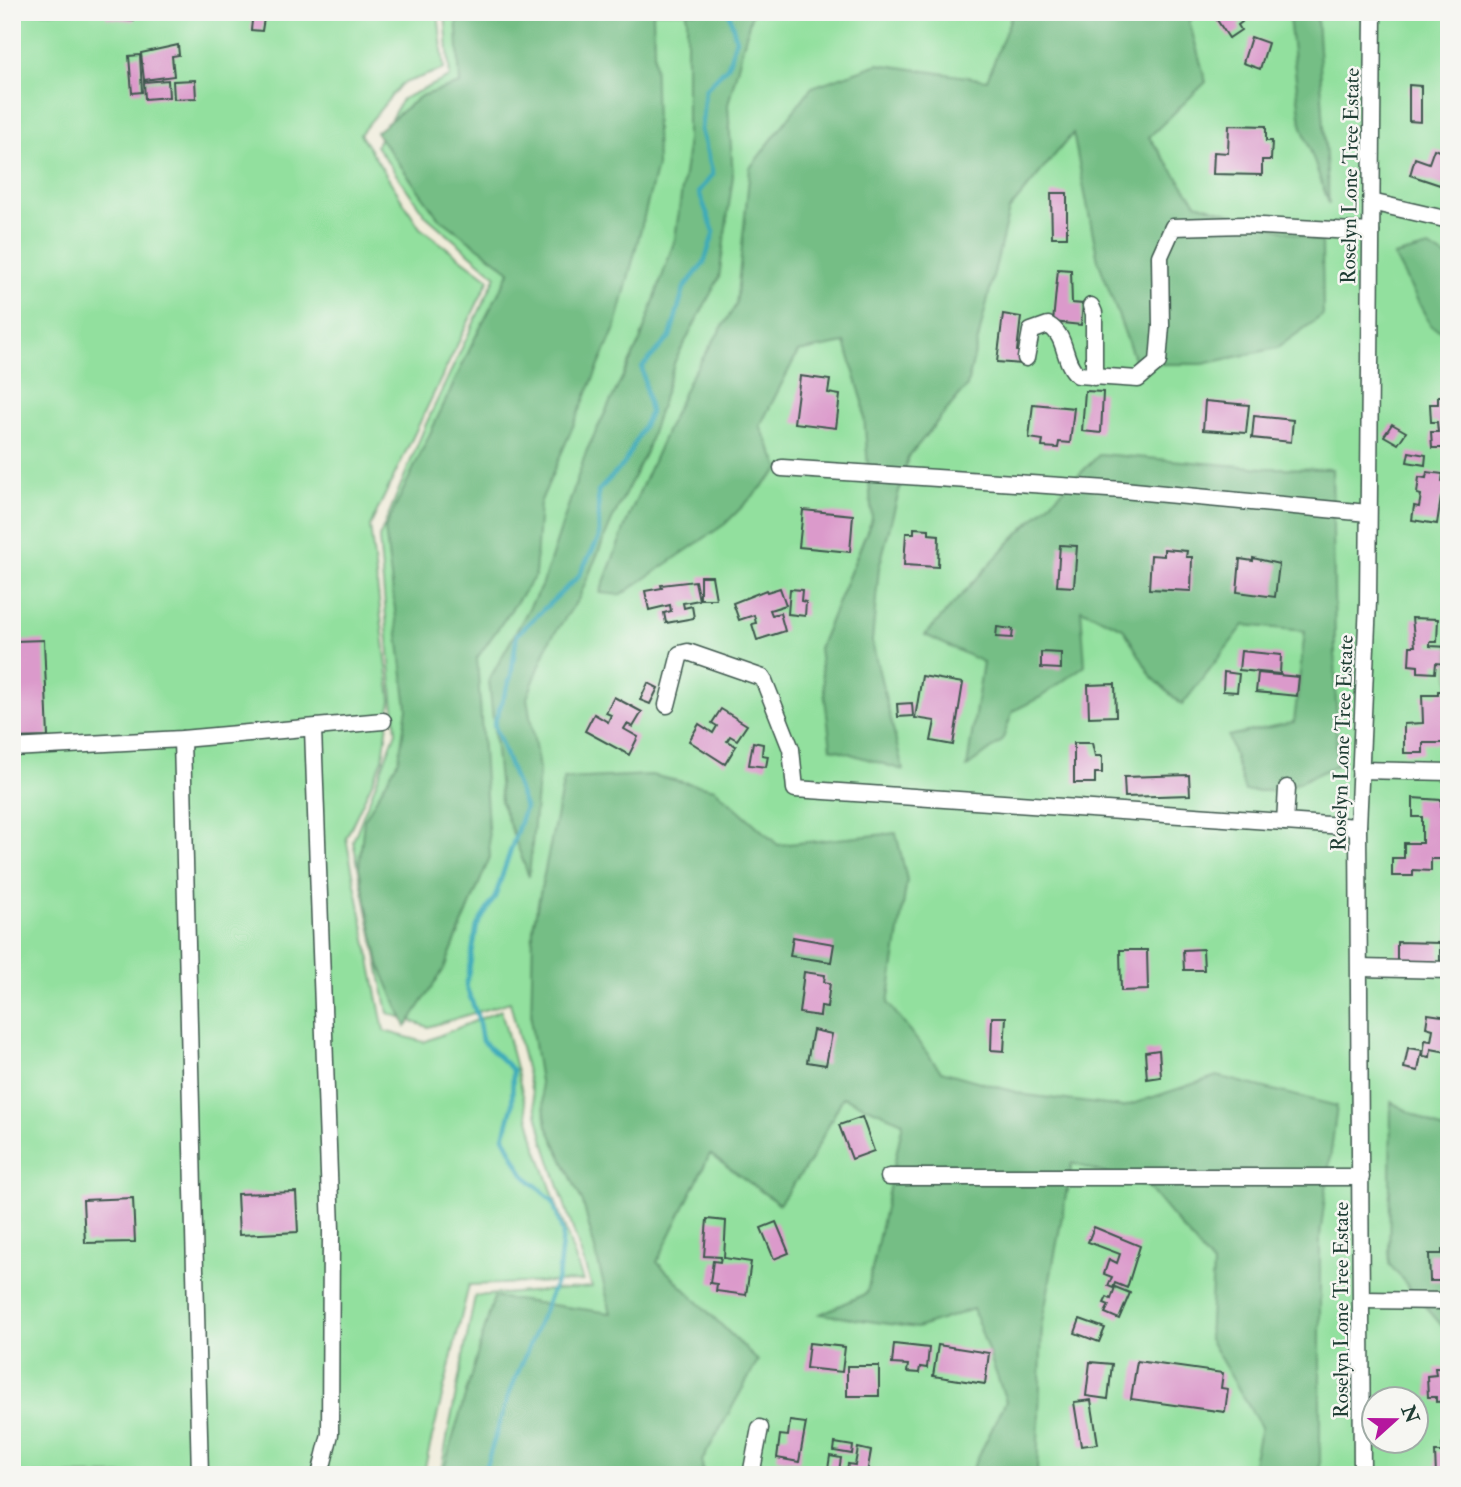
<svg xmlns="http://www.w3.org/2000/svg" width="1461" height="1487" font-family="'IM FELL Double Pica',serif">
<style>
.green{fill:#92e09e;stroke:#588e69;stroke-width:2;fill-rule:evenodd}
.forest{fill:#75be85;stroke:#4a7e5c;stroke-width:2}
.lines{fill:none;stroke-linecap:round;stroke-linejoin:round}
.stream{stroke:#3baab9;stroke-width:4.5}
.building{fill:#db9acb}
.street-casing{stroke:#3e574d;stroke-width:19}
.street{stroke:#fff;stroke-width:16}
.labels{text-anchor:middle;stroke-width:5;stroke-linejoin:round;paint-order:stroke}
.street-label{font-size:21px;fill:#1f3d34;stroke:#f6f6f2}
</style>
<rect width="100%" height="100%" fill="#f6f6f2"/>
<filter id="ink" filterUnits="userSpaceOnUse"><feTurbulence type="fractalNoise" baseFrequency=".0143" numOctaves="2"/><feDisplacementMap in="SourceGraphic" scale="14" xChannelSelector="R" yChannelSelector="G"/><feConvolveMatrix kernelMatrix="1 2 1 2 8 2 1 2 1" color-interpolation-filters="sRGB"/></filter>
<filter id="wash" filterUnits="userSpaceOnUse"><feTurbulence type="fractalNoise" baseFrequency=".00686" numOctaves="4" result="noise"/><feDisplacementMap in="SourceGraphic" scale="28" xChannelSelector="R" yChannelSelector="G"/><feGaussianBlur stdDeviation="1.57" result="paint"/><feColorMatrix in="noise" values="0 0 0 0 0 0 0 0 0 0 0 0 0 0 0 0 0 1.4 0 .05"/><feComposite in="paint" operator="in"/></filter>
<g filter="url(#wash)">
<rect width="100%" height="100%" fill="#f0ecda"/>
<g class="green">
<polygon points="12,12 438,12 444,69 401,84 360,134 420,228 489,279 370,526 391,700 383,759 346,838 384,1031 424,1042 501,1010 535,1142 583,1281 469,1285 423,1475 12,1475"/>
<path d="M 445,12 L 1449,12 L 1449,1475 L 440,1475 L 475,1296 L 592,1287 L 544,1142 L 510,1002 L 428,1027 L 388,1013 L 353,841 L 396,732 L 379,538 L 426,424 L 496,276 L 426,216 L 376,146 L 402,99 L 450,77 ZM 1374,1400 L 1416,1400 L 1416,1442 L 1374,1442 Z"/>
</g>
<g class="forest">
<polygon points="456,12 653,12 657,166 616,326 540,503 535,576 477,658 490,857 444,969 406,1027 379,963 359,868 364,820 399,759 407,708 385,529 477,334 510,271 438,217 376,132 421,96 460,84"/>
<polygon points="687,12 752,12 728,105 733,176 719,278 675,361 646,452 612,520 579,598 550,640 527,698 539,769 529,877 501,802 489,680 543,583 586,452 640,341 675,239 687,153"/>
<polygon points="1013,12 1201,12 1189,21 1206,82 1149,137 1196,203 1322,242 1323,315 1277,348 1203,364 1136,364 1098,260 1073,133 1009,210 967,386 908,457 879,568 872,642 903,770 831,748 819,648 872,519 863,402 845,343 798,352 760,426 780,469 725,524 621,595 600,593 631,511 689,380 736,305 750,168 812,87 878,64 987,80"/>
<polygon points="1273,12 1319,12 1317,18 1329,204 1301,124 1289,17"/>
<polygon points="1429,247 1449,259 1449,335 1431,326 1394,256"/>
<polygon points="1100,454 1264,468 1332,469 1337,765 1280,791 1245,791 1228,736 1294,722 1305,631 1244,625 1182,705 1152,677 1123,628 1081,609 1085,665 1041,697 1013,711 1002,741 967,767 983,662 925,635 1012,540"/>
<polygon points="651,775 715,789 778,845 896,833 907,880 888,1003 941,1071 1026,1095 1123,1107 1217,1076 1337,1106 1320,1236 1320,1475 1250,1475 1261,1427 1209,1339 1213,1265 1148,1187 1072,1163 1042,1323 1037,1475 969,1475 1006,1401 973,1309 917,1328 820,1314 867,1293 903,1122 843,1097 809,1163 779,1204 710,1154 657,1262 758,1361 702,1461 703,1475 442,1475 494,1297 611,1313 583,1203 547,1126 531,1025 533,927 564,779"/>
<polygon points="1391,1102 1449,1133 1449,1334 1389,1264"/>
</g>
<g class="lines">
<polyline class="stream" points="483,1475 509,1394 558,1277 563,1234 553,1201 523,1174 504,1137 512,1107 513,1070 482,1041 478,1018 466,986 477,926 495,897 525,807 494,724 511,676 517,634 578,577 599,538 598,491 624,464 650,413 642,367 670,337 684,288 704,263 714,232 699,192 713,174 701,130 705,90 728,66 736,39 729,12"/>
</g>
<g id="blocks">
<g class="building">
<polygon points="107,12 135,12 134,21 106,18"/>
<polygon points="253,12 265,12 262,31 251,30"/>
<polygon points="1228,12 1232,18 1237,15 1242,22 1238,25 1241,30 1229,38 1217,20"/>
<polygon points="1251,37 1268,43 1260,69 1243,63"/>
<polygon points="178,45 179,55 172,56 174,76 144,80 141,53"/>
<polygon points="140,55 142,92 132,93 129,56"/>
<polygon points="168,80 169,97 145,99 144,82"/>
<polygon points="195,80 196,98 174,99 173,81"/>
<polygon points="1409,85 1421,86 1421,122 1409,121"/>
<polygon points="1229,125 1266,126 1266,141 1272,141 1271,160 1262,160 1262,175 1213,174 1214,152 1228,153"/>
<polygon points="1434,149 1449,155 1449,188 1410,175 1415,158 1429,163"/>
<polygon points="1051,193 1067,193 1067,237 1052,237"/>
<polygon points="1058,269 1071,270 1072,303 1083,304 1081,325 1053,322"/>
<polygon points="1003,314 1021,317 1017,351 1023,352 1022,364 997,362"/>
<polygon points="800,376 830,380 828,393 840,395 836,428 794,423"/>
<polygon points="1085,391 1103,392 1101,433 1082,431"/>
<polygon points="1438,396 1449,396 1449,448 1432,448 1431,432 1438,432 1437,422 1431,422 1430,404 1438,404"/>
<polygon points="1205,401 1249,405 1246,433 1203,430"/>
<polygon points="1033,404 1074,408 1070,443 1059,442 1058,448 1042,447 1043,440 1029,438"/>
<polygon points="1254,416 1293,420 1291,442 1252,438"/>
<polygon points="1392,424 1406,432 1398,444 1384,436"/>
<polygon points="1409,452 1426,455 1425,465 1407,462"/>
<polygon points="1427,472 1443,474 1442,481 1449,482 1449,499 1441,498 1437,524 1412,520 1414,506 1419,507 1421,495 1417,494 1419,477 1426,478"/>
<polygon points="803,510 853,515 850,552 799,547"/>
<polygon points="914,528 929,529 929,534 939,535 938,567 904,565 906,533 914,533"/>
<polygon points="1060,545 1077,546 1074,587 1057,586"/>
<polygon points="1164,549 1187,551 1186,557 1192,557 1191,591 1149,589 1151,555 1164,556"/>
<polygon points="1253,558 1279,564 1275,597 1237,592 1240,559 1253,561"/>
<polygon points="700,576 712,576 716,599 700,599"/>
<polygon points="695,581 699,600 683,603 684,608 692,606 694,618 666,623 664,613 671,611 670,605 649,610 645,591 662,588 661,585"/>
<polygon points="780,588 786,605 770,610 772,615 780,613 785,631 757,640 752,624 756,623 754,615 739,620 733,603 766,590 767,592"/>
<polygon points="790,589 802,590 801,601 806,602 805,616 788,614"/>
<polygon points="1412,618 1438,619 1437,642 1430,642 1430,646 1449,647 1448,664 1436,663 1435,673 1418,672 1418,666 1409,665 1410,646 1415,646"/>
<polygon points="997,627 1013,629 1012,638 996,637"/>
<polygon points="44,640 48,737 12,738 14,641"/>
<polygon points="1241,651 1281,655 1280,674 1239,670"/>
<polygon points="1041,652 1061,653 1061,669 1041,668"/>
<polygon points="1224,672 1239,674 1237,692 1223,691"/>
<polygon points="1258,673 1299,677 1297,696 1256,692"/>
<polygon points="922,676 963,683 953,745 931,741 935,721 915,718"/>
<polygon points="648,683 658,688 650,704 640,700"/>
<polygon points="1115,684 1116,716 1089,717 1088,685"/>
<polygon points="1438,691 1446,691 1449,695 1449,743 1423,743 1423,753 1404,753 1404,724 1423,723 1422,695 1438,695"/>
<polygon points="614,697 642,712 633,727 627,724 624,729 638,737 629,755 585,731 594,714 608,722 611,715 606,713"/>
<polygon points="912,703 913,716 898,717 897,704"/>
<polygon points="721,709 747,725 737,740 730,736 727,741 736,746 725,764 689,741 699,724 713,733 717,726 712,723"/>
<polygon points="753,742 763,744 762,755 768,756 766,767 749,765"/>
<polygon points="1074,743 1092,743 1095,756 1102,756 1102,773 1095,773 1095,783 1074,783"/>
<polygon points="1189,775 1190,795 1125,797 1124,777"/>
<polygon points="1413,798 1441,800 1441,807 1449,807 1449,859 1431,859 1431,871 1413,870 1413,876 1392,876 1392,858 1404,858 1404,843 1422,843 1422,817 1413,817"/>
<polygon points="793,937 834,944 831,962 790,956"/>
<polygon points="1397,942 1440,943 1440,964 1397,964"/>
<polygon points="1203,949 1204,970 1184,970 1183,950"/>
<polygon points="1120,950 1147,950 1148,990 1121,991"/>
<polygon points="804,972 825,975 824,982 830,983 827,1007 821,1006 820,1016 799,1013"/>
<polygon points="1428,1014 1449,1017 1449,1059 1446,1058 1447,1052 1431,1049 1430,1057 1423,1056 1425,1040 1431,1041 1433,1029 1426,1027"/>
<polygon points="992,1017 1006,1017 1004,1051 991,1050"/>
<polygon points="813,1030 832,1034 826,1065 807,1062"/>
<polygon points="1408,1048 1422,1050 1418,1071 1404,1068"/>
<polygon points="1159,1050 1161,1077 1147,1079 1145,1052"/>
<polygon points="862,1117 874,1151 852,1159 839,1125"/>
<polygon points="296,1192 298,1232 239,1235 237,1194"/>
<polygon points="133,1198 135,1242 85,1243 83,1200"/>
<polygon points="707,1219 726,1221 724,1258 751,1262 746,1295 716,1291 717,1284 710,1283 713,1261 720,1262 721,1257 704,1256"/>
<polygon points="776,1222 789,1253 774,1259 761,1228"/>
<polygon points="1094,1227 1140,1246 1127,1288 1115,1283 1113,1288 1108,1286 1112,1277 1104,1274 1109,1259 1117,1263 1120,1254 1088,1242"/>
<polygon points="1442,1250 1449,1250 1449,1281 1430,1281 1429,1254 1442,1254"/>
<polygon points="1115,1287 1130,1293 1119,1319 1105,1313 1109,1305 1104,1303 1107,1297 1111,1299"/>
<polygon points="1080,1319 1105,1328 1099,1342 1075,1333"/>
<polygon points="809,1343 845,1347 842,1372 806,1368"/>
<polygon points="894,1344 929,1348 927,1368 920,1367 919,1373 907,1372 908,1365 892,1364"/>
<polygon points="938,1345 989,1353 985,1384 933,1376"/>
<polygon points="1137,1361 1223,1373 1221,1388 1228,1389 1225,1412 1131,1399"/>
<polygon points="1090,1362 1112,1364 1108,1399 1086,1396"/>
<rect x="847" y="1366" width="32" height="30"/>
<polygon points="1435,1368 1449,1368 1449,1401 1436,1402 1436,1397 1428,1397 1427,1376 1436,1375"/>
<polygon points="1091,1400 1098,1444 1081,1446 1074,1402"/>
<polygon points="790,1421 806,1423 799,1462 777,1458 780,1435 788,1436"/>
<polygon points="835,1443 853,1446 852,1454 834,1451"/>
<polygon points="1442,1444 1449,1444 1449,1475 1436,1475 1435,1452 1443,1452"/>
<polygon points="858,1448 871,1451 867,1473 846,1475 848,1464 855,1465"/>
<polygon points="830,1456 841,1458 839,1471 828,1469"/>
</g>
</g>
</g>
<g filter="url(#ink)">
<use href="#blocks" fill-opacity="0" stroke="#3e574d" stroke-width="2"/>
<g class="lines">
<g class="street-casing">
<g id="street">
<polyline points="1371,202 1449,220"/>
<polyline points="1091,306 1094,313 1094,377"/>
<path d="M 1026,358 L 1031,331 L 1048,325 C 1068,336 1062,362 1078,375 L 1138,379 L 1158,362 L 1161,326 L 1160,256 L 1173,227 L 1244,225 L 1371,232"/>
<polyline points="782,468 1123,490 1368,513"/>
<polyline points="667,705 680,654 688,652 763,678 791,749 795,789 1358,827"/>
<polyline points="313,729 331,1229 330,1434 320,1475"/>
<polyline points="182,739 200,1475"/>
<polyline points="12,748 182,739 383,721"/>
<polyline points="1360,770 1449,772"/>
<polyline points="1285,822 1287,788"/>
<polyline points="1360,968 1449,970"/>
<polyline points="889,1177 1361,1177"/>
<polyline points="1362,1300 1449,1301"/>
<polyline points="751,1475 760,1428"/>
<polyline points="1362,1475 1358,827 1368,602 1373,12"/>
</g>
</g>
<use href="#street" class="street"/>
</g>
</g>
<g class="labels">
<g class="street-label">
<text transform="translate(1350 176) rotate(-89)" y="7">Roselyn Lone Tree Estate</text>
<text transform="translate(1342 743) rotate(-88)" y="7">Roselyn Lone Tree Estate</text>
<text transform="translate(1341 1310) rotate(-90)" y="7">Roselyn Lone Tree Estate</text>
</g>
</g>
<rect width="1461" height="1487" fill="none" stroke="#f6f6f2" stroke-width="42"/>
<g transform="translate(1395 1420) rotate(69)"><circle r="33" fill="#f6f6f2" stroke="#a0aca6" stroke-width="2"/>
<path d="M0-5L12 26L0 18L-12 26Z" fill="#b5179e"/>
<text y="-10" font-size="19" font-weight="bold" text-anchor="middle" fill="#1f3d34">N</text>
</g>
</svg>
